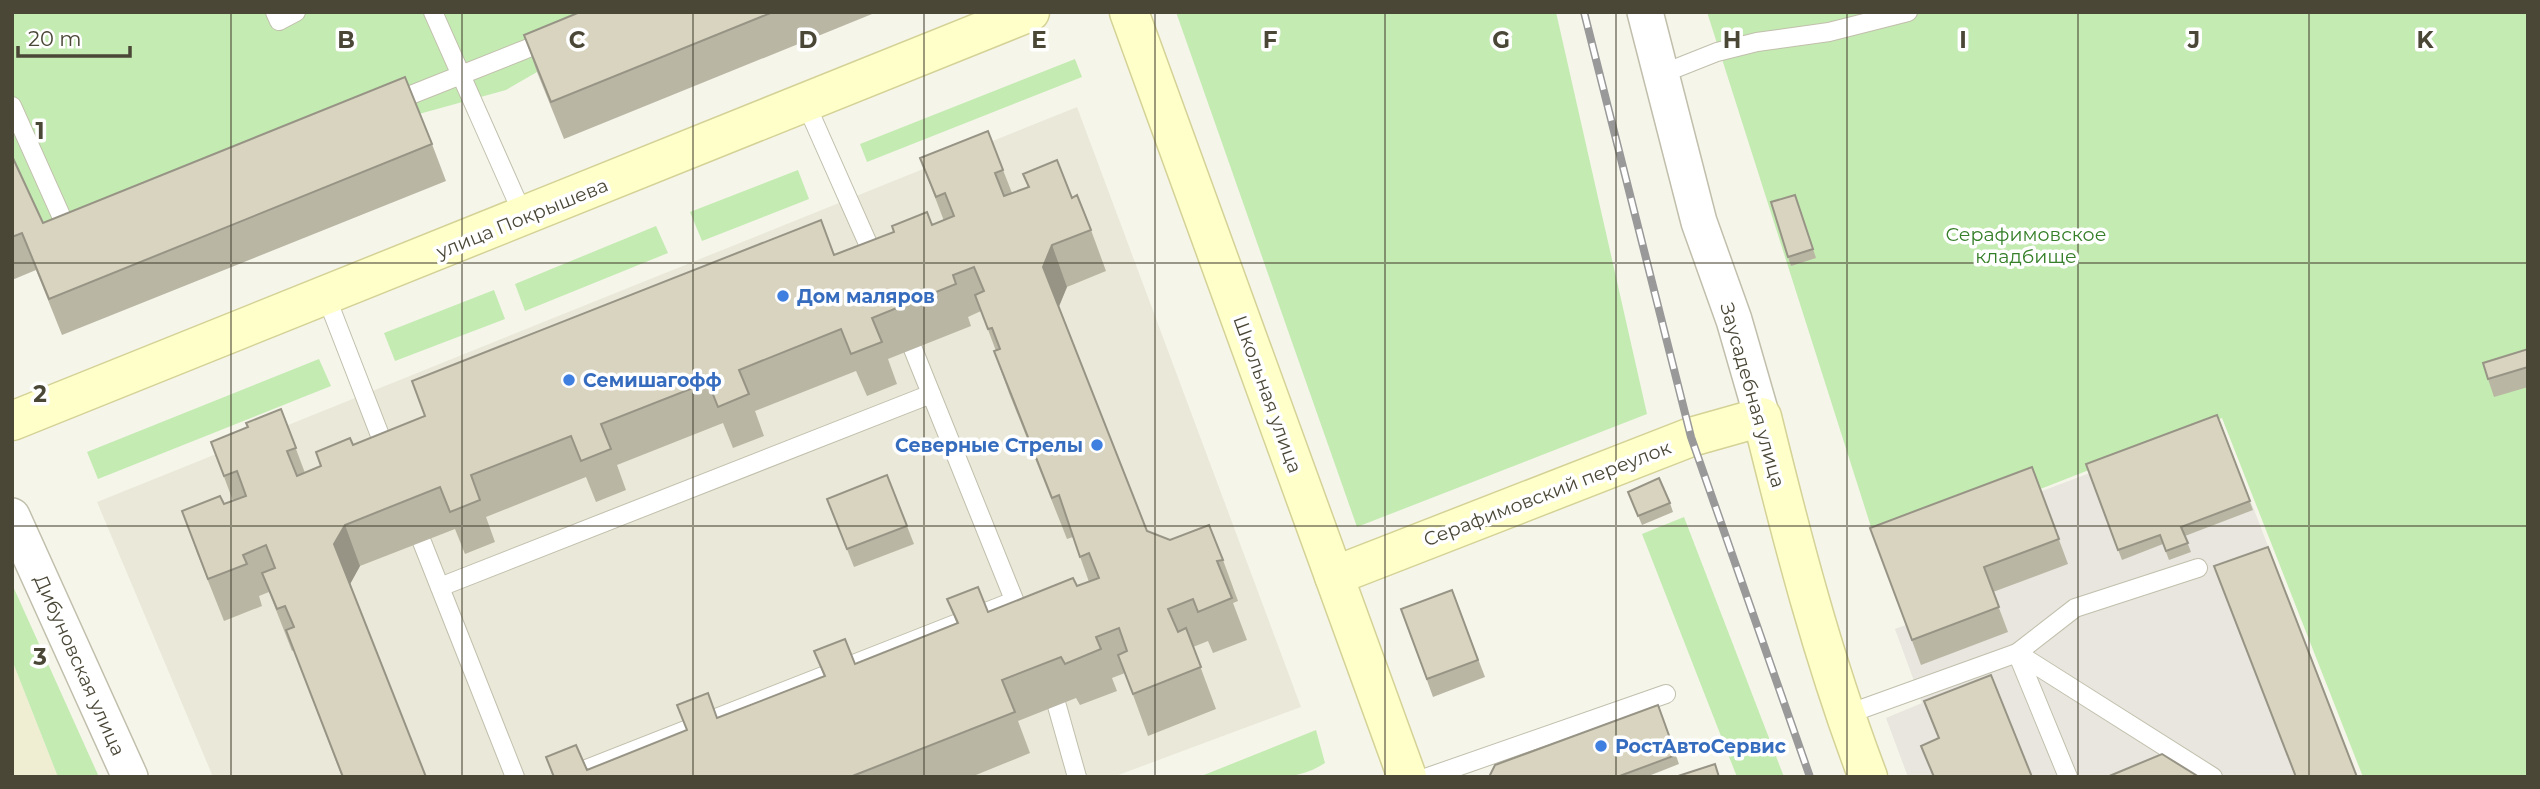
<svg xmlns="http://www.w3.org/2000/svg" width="2540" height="789" font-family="Montserrat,sans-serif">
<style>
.residential{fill:#eae8d8}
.industrial{fill:#e8e6de}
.education{fill:#efeed3}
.green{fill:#c4ebb2}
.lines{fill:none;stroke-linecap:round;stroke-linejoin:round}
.lane-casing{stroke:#c1bfac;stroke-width:20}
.street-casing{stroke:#c1bfac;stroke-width:38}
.secondary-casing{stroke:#d4d296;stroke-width:41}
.lane{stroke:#fff;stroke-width:18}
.street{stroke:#fff;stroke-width:35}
.secondary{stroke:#ffffca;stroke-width:38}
.rail-casing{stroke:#999;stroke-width:8}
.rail{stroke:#fff;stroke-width:5;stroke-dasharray:16;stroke-linecap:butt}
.wall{fill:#bab6a4}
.shaded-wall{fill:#979486}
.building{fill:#d8d4bf;stroke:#979486;stroke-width:2}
.grid{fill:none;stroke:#4a4737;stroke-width:2;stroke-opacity:0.55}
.shop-dot{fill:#3f7fe0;stroke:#fff;stroke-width:2.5}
.labels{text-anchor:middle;stroke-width:7;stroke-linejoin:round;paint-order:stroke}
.street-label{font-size:19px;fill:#4a4737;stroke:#fff}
.park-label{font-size:19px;fill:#347f27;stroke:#fff}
.shop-label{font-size:19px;font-weight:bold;fill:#366cbe;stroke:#fff;text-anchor:start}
.grid-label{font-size:23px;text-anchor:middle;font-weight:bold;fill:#4a4737;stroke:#fff;stroke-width:7;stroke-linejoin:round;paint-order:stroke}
</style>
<rect width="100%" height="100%" fill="#f5f5ea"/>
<polygon class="residential" points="1077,107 1301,707 1113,777 213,777 97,502"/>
<polygon class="industrial" points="2221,424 2357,777 1908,777 1886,718 1922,703 1895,629 1906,625 1879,552"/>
<polygon class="education" points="12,660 58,777 12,777"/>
<g class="green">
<polygon points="12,12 685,12 537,72 506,90 419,114 56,260 12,162"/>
<polygon points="1176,12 1556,12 1647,414 1357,527"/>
<polygon points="1707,12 2528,12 2528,777 2363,777 2222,418 1879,552"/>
<polygon points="1075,59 1082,77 867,162 860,144"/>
<polygon points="798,170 809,199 702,241 690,212"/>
<polygon points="656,226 668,253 525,311 515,284"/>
<polygon points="494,290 505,319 395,361 384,333"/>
<polygon points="319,359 331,386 98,479 87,452"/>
<polygon points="1684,517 1784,777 1737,777 1642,534"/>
<polygon points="12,584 99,777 58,777 12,660"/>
<path d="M 1316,730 L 1325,763 C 1291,786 1238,777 1199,777 Z"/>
</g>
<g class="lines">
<g class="lane-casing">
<g id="lane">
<polyline points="275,12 279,21 296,12"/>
<polyline points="433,12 524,217"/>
<polyline points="1659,75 1717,52 1757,42 1829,32 1908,12"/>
<polyline points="393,102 549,40"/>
<polyline points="806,104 877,264"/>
<polyline points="12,106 67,229 76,226"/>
<polyline points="326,296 388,456"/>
<polyline points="913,349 1019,612"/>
<polyline points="422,542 515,777"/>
<polyline points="2198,568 2075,608 2017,653 2213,777"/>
<polyline points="440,587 931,394"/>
<polyline points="1057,706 1077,777"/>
<polyline points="1845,715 2017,653 2068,777"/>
<polyline points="566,777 1014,601"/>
<polyline points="1428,777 1666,694"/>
</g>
</g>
<g class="street-casing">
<g id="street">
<polyline points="1645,12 1699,222 1734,320 1762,417"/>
<polyline points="12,516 130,777"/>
</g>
</g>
<g class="secondary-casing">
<g id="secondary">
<polyline points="1129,12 1407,777"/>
<polyline points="12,421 1030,12"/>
<path d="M 1334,576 L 1691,437 L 1762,417 C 1792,539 1823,659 1868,777"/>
</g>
</g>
<use href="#lane" class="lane"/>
<use href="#street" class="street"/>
<use href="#secondary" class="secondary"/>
<g class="rail-casing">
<polyline id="rail" points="1584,12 1691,437 1810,777"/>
</g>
<use href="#rail" class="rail"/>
</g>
<g class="wall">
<polygon points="580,12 877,12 564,139 537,72 524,35"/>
<polygon points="432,144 446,181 62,335 36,270 12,280 12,156 43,223"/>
<polygon points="920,158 1003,170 1012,193 1028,187 1023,174 1072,198 1091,230 1106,271 1067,287 1058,307 1147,531 1223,560 1238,601 1233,603 1247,640 1213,653 1208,641 1193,647 1216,709 1148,736 1125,673 1112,678 1117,691 1080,705 1076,698 1018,721 1030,753 971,777 553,777 546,757 587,770 824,676 814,651 855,664 957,624 947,599 988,612 1077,586 1089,582 1073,537 1067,539 1009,393 994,351 996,351 981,311 968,317 971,326 888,359 897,384 867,396 856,371 755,411 764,436 733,448 723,423 617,465 626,490 596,502 586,477 486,517 495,542 465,554 455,529 360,566 350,584 426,777 342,777 294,650 292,651 269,592 259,596 262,606 224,621 197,553 182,511 224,504 233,501 211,442 248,428 281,409 305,473 321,466 316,452 353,445 425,417 412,381 834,255 932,225 944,221"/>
<polygon points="1795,195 1816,258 1791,266 1788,257"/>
<polygon points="2528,349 2528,387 2494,397 2488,379"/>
<polygon points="2217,415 2253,510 2185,536 2191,552 2169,560 2163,544 2122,560 2089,474"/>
<polygon points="2032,467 2068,564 1993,592 2008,632 1921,665 1870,528"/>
<polygon points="1628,492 1670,503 1673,512 1642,525"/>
<polygon points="827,499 907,526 914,544 854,567"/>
<polygon points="1452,590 1485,677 1433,697 1401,609"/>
<polygon points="1658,705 1679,764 1646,777 1489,777"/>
</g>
<g class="shaded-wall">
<polygon points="1052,245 1067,287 1058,309 1043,267"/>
<polygon points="345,525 360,566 349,586 334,544"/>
</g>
<g class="building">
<polygon points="580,12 773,12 551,102 524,35"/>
<polygon points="405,77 432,144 49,299 22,233 12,237 12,156 43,223"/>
<polygon points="988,131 1003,170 995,173 1004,196 1029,187 1023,174 1057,160 1072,198 1077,195 1091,230 1052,245 1043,267 1147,531 1170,540 1209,525 1223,560 1217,561 1232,598 1198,612 1193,599 1168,609 1178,632 1186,628 1201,667 1133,694 1118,655 1127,651 1119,628 1096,637 1101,649 1065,664 1061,657 1002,680 1015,712 850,777 554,777 546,757 576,745 587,770 687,730 677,705 708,693 717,718 825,676 814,651 845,639 855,664 958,623 947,599 978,587 988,612 1073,578 1077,586 1099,578 1089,553 1080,557 1059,495 1052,498 994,351 1000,349 992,328 988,329 975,295 984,291 974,267 953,275 956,284 872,318 882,342 851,354 841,329 739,370 749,394 718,407 708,382 601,424 611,449 581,461 571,436 471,475 480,500 450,512 440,487 345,525 334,544 426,777 343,777 286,630 294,627 285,606 277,609 262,573 275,568 266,545 243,555 247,564 208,579 182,511 220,496 224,504 246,496 237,471 224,476 211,442 248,427 246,423 281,409 296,448 287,451 297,476 321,466 316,452 350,438 353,445 425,416 412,381 821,220 834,255 894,232 892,226 927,212 932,225 954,216 945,193 936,197 920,158"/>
<polygon points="1795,195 1813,249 1788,257 1771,202"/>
<polygon points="2528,349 2528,367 2488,379 2483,363"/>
<polygon points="2217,415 2250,501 2181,527 2188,543 2166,551 2160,535 2118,550 2086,464"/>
<polygon points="2032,467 2059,539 1984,567 1999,607 1912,640 1870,528"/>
<polygon points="887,475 907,526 847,549 827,499"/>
<polygon points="1659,478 1670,503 1638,516 1628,492"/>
<polygon points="2268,547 2357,777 2296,777 2214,566"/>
<polygon points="1452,590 1478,660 1427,679 1401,609"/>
<polygon points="1991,675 2032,777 1934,777 1921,746 1939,738 1924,701"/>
<polygon points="1658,705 1676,755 1617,777 1489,777 1495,765"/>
<polygon points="2162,754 2199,777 2107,777"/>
<polygon points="1715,764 1719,777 1675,777"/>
</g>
<path class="grid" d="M 231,12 L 231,777M 462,12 L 462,777M 693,12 L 693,777M 924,12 L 924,777M 1155,12 L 1155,777M 1385,12 L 1385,777M 1616,12 L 1616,777M 1847,12 L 1847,777M 2078,12 L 2078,777M 2309,12 L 2309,777M 12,263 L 2528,263M 12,526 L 2528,526"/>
<g class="shop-dot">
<circle cx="783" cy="296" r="7"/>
<circle cx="569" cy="380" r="7"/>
<circle cx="1097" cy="445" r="7"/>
<circle cx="1601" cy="746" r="7"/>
</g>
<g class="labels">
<g class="street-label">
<text transform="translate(522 218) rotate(-22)" y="7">улица Покрышева</text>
<text transform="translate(1268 394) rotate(70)" y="7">Школьная улица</text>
<text transform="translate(1753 395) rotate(74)" y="7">Заусадебная улица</text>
<text transform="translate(1547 493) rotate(-21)" y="7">Серафимовский переулок</text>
<text transform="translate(80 665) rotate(66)" y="7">Дибуновская улица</text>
</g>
<g class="park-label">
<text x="2026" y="241">Серафимовское<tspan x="2026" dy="22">кладбище</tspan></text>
</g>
<g class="shop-label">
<text x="797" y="303">Дом маляров</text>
<text x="583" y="387">Семишагофф</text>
<text x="1083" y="452" text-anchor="end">Северные Стрелы</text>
<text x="1615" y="753">РостАвтоСервис</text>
</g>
</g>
<g class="grid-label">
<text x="346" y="48">B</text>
<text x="577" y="48">C</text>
<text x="808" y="48">D</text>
<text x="1039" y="48">E</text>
<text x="1270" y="48">F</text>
<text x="1501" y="48">G</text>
<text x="1732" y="48">H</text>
<text x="1963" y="48">I</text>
<text x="2194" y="48">J</text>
<text x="2425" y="48">K</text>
<text x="40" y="139">1</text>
<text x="40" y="402">2</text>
<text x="40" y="665">3</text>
</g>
<rect width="2540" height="789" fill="none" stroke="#4a4737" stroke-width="28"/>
<path d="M18 46v10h112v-10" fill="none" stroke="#4a4737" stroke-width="3.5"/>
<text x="28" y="46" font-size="21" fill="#4a4737" stroke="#ffffff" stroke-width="5" paint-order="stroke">20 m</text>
</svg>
